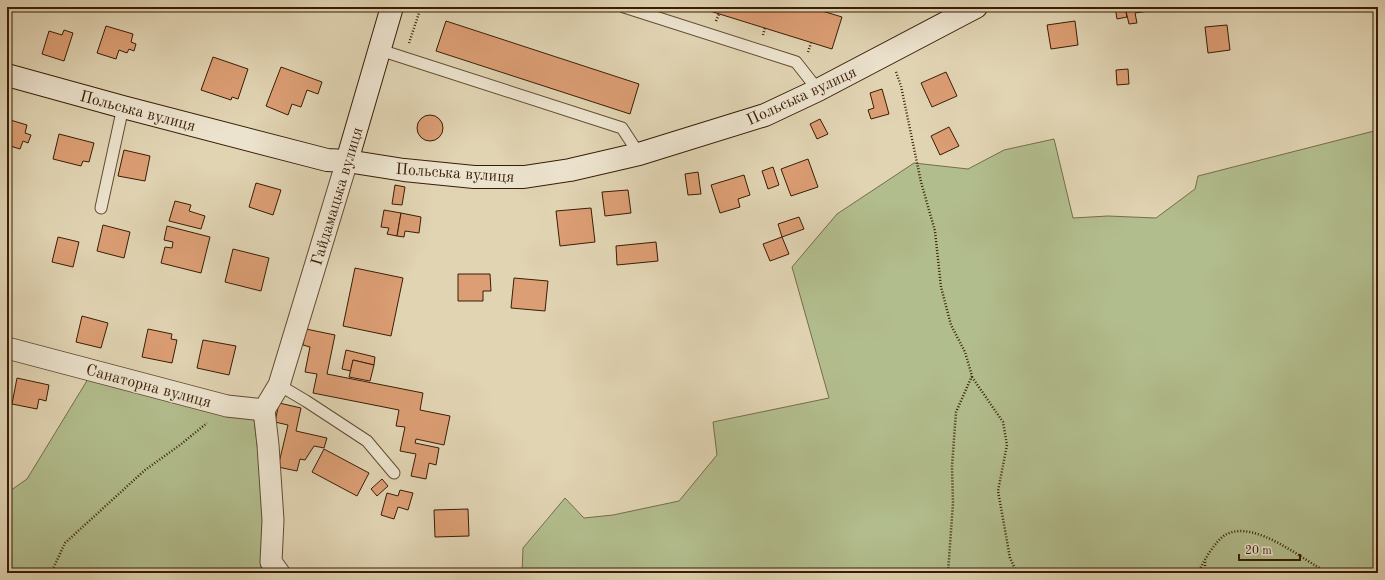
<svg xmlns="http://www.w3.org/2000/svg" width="1385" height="580" font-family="'Old Standard TT',serif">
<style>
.green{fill:#b2bd8d;stroke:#766d49}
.building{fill:#dc9e74;stroke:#391d05}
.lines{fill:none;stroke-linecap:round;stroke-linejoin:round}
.lane-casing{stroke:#634b30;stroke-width:13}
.street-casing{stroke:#634b30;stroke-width:23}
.secondary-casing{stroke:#391d05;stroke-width:24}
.path{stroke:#391d05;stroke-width:2.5;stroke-dasharray:1 2;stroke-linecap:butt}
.lane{stroke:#ece3ce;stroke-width:11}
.street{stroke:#ece3ce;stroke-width:21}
.secondary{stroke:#ece3ce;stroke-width:22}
.labels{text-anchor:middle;stroke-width:3;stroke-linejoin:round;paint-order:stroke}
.street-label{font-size:16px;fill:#391d05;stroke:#ece3ce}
</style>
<rect width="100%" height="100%" fill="#e1d4b3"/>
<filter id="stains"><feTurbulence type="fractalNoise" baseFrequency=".005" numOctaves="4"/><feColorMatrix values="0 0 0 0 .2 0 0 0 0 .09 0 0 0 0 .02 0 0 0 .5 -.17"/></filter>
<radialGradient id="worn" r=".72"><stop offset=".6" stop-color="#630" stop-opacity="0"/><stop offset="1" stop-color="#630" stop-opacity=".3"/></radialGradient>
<g class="green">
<polygon points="1378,130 1378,573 522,573 523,548 565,498 584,518 613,515 679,501 717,455 713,422 829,398 792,267 837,214 914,163 968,169 1004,150 1054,139 1073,218 1108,216 1156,218 1195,189 1198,176"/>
<polygon points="88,379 254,419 268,532 260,573 7,573 7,493 27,479"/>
</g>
<g class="building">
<polygon points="697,7 809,7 842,17 832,49"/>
<polygon points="1115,7 1125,7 1127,17 1117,19"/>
<polygon points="1125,7 1148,7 1149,11 1135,13 1137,23 1129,24"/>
<polygon points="446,21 639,84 630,114 436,51"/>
<polygon points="1075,21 1078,45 1051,49 1047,25"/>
<polygon points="1227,25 1230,50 1208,53 1205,27"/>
<polygon points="106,26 133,34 131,42 136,44 134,51 129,49 127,53 119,50 116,59 97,53"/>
<polygon points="64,30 73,33 64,61 42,54 49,31 62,35"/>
<polygon points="213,57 248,69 238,99 232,97 231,100 201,90"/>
<polygon points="281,67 322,82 318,94 307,90 301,107 292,104 288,115 266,106"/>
<polygon points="1128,69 1129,84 1117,85 1116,70"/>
<polygon points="946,72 957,96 932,107 921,83"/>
<polygon points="882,89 889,114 871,119 868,110 874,108 870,93"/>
<circle cx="430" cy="128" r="13"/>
<polygon points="7,119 27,125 25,133 31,135 28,143 23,141 20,149 7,145"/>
<polygon points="820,119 828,134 817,139 810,124"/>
<polygon points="949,127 959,146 940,155 931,136"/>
<polygon points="59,134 94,143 89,162 83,161 81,166 53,159"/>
<polygon points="124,150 150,156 145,181 118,176"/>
<polygon points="808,159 818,187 791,196 781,169"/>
<polygon points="773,167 779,185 768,189 762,171"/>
<polygon points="698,172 701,194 688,195 685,174"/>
<polygon points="744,175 750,195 738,199 740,207 720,213 711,185"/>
<polygon points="256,183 281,190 273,215 249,207"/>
<polygon points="395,185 405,187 402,205 392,204"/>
<polygon points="628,190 631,213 605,216 602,192"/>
<polygon points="175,201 191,205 189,211 205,216 201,229 169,221"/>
<polygon points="591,208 595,242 560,246 556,211"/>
<polygon points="384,210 401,213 397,236 387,234 389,228 381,227"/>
<polygon points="401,213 421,217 419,233 405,231 404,237 397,236"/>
<polygon points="799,217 804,229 782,237 778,224"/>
<polygon points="103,225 130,232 124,258 97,251"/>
<polygon points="167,226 210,237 201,273 161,263 165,247 172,248 173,242 164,240"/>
<polygon points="58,237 79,242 73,267 52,262"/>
<polygon points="782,237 789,254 770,261 763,244"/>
<polygon points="656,242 658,261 617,265 616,246"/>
<polygon points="233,249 269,258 261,291 225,282"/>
<polygon points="355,268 403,278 391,336 343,326"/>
<polygon points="458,274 490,274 491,291 483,291 483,301 458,301"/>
<polygon points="514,278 548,281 545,311 511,308"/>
<polygon points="82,316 108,323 101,348 76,342"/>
<polygon points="148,329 172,334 171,339 177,340 172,363 142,357"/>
<polygon points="306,329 335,335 327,374 423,393 420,410 450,416 444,445 416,439 415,443 439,448 436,465 429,463 426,479 411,476 416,454 400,451 405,427 396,426 399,410 313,393 317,374 305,372 310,347 303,345"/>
<polygon points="203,340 236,346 229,375 197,368"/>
<polygon points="346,350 375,357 374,365 353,360 351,371 342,369"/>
<polygon points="353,360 374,365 370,381 349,377"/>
<polygon points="17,378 49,385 46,401 39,399 37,409 12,404"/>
<polygon points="279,403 301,408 296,431 327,438 324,448 314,446 305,460 300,459 297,471 278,467 288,425 275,422"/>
<polygon points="324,449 369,473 357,496 312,472"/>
<polygon points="382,479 388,486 377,496 371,489"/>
<polygon points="400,490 413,493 408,510 398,507 394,519 381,515 387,493 398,496"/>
<polygon points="468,509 469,536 435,537 434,510"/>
</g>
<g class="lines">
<g class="lane-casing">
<g id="lane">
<polyline points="624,7 796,62 818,90"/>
<polyline points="380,50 622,128 639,154"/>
<polyline points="101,208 123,107"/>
<polyline points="279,385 306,401 367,441 394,473"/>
</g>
</g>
<g class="street-casing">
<g id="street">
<polyline points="7,348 227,406 264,410 279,385 347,161"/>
<polyline points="264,410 268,445 273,520 271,562 279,573"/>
</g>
</g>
<g class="secondary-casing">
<g id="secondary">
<polyline points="7,75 123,107 327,160 347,161 404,170 474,177 524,177 570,170 639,154 765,115 818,90 976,7"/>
<polyline points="347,161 392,7"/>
</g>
</g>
<g class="path">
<polyline points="716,21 719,14"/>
<polyline points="763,35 765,28"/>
<polyline points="409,43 421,7"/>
<polyline points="808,52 811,43"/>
<polyline points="896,72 901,86 921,182 935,231 941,287 951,325 965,352 972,376 956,412 952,466 953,503 948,573"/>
<polyline points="972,377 1003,422 1007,445 998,491 1010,558 1017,573"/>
<polyline points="1205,562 1205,573"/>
<polyline points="51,573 65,543 145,470 180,445 207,423"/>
<path d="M 1198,573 C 1203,562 1216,539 1227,534 C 1256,520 1303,560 1328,573"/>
</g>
<use href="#lane" class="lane"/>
<use href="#street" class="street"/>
<use href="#secondary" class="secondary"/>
</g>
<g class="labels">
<g class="street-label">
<text transform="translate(801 95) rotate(-25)" y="6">Польська вулиця</text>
<text transform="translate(138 110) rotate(15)" y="6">Польська вулиця</text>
<text transform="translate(455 172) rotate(4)" y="6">Польська вулиця</text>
<text transform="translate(336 196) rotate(-73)" y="6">Гайдамацька вулиця</text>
<text transform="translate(149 385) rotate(15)" y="6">Санаторна вулиця</text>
</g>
</g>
<rect width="1385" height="580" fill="none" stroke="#e1d4b3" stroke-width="24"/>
<rect x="8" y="8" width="1369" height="564" fill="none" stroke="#391d05" stroke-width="2"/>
<rect x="12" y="12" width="1361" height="556" fill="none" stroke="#391d05"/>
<path d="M1239 554v6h61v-6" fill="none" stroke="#391d05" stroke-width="2"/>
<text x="1245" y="554" font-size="12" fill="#391d05" stroke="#ece3ce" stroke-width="3" paint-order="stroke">20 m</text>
<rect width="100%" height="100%" filter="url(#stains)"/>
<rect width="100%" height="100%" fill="url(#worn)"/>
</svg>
